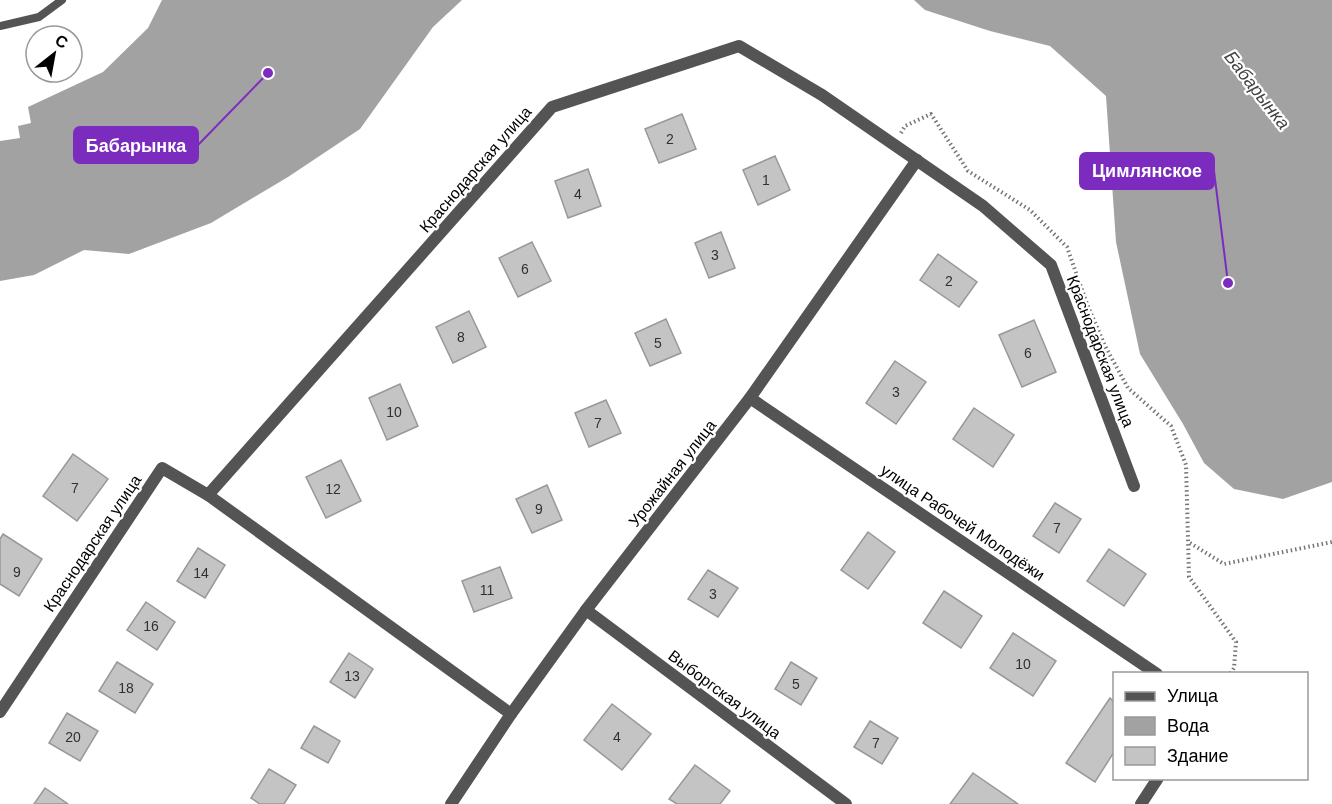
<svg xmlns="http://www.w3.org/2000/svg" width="1332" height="804" font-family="Arial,sans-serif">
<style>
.water{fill:#a2a2a2}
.building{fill:#c4c4c4;stroke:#989898;stroke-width:1.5}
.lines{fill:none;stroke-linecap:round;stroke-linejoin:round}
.path{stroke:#767676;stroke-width:4;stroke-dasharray:1.5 3;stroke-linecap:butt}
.lane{stroke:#545454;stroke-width:8}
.street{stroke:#545454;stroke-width:12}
.labels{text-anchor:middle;stroke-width:4.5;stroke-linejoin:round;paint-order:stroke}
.number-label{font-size:14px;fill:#313131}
.street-label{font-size:16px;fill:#000;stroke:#fff}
.water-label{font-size:18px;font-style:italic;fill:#434343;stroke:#fff}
.leader{fill:none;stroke:#7b2cbf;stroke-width:2}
.callout-dot{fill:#7b2cbf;stroke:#fff;stroke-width:2}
.callout{fill:#7b2cbf;stroke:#7b2cbf;stroke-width:2}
.callout-label{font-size:18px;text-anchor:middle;font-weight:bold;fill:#fff}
</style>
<rect width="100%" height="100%" fill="#fff"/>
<g class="water">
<polygon points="162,0 462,0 433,27 360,129 288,177 211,223 129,254 84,250 34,275 0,281 0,141 20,138 18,126 31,123 28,107 103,72 148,28"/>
<polygon points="914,0 1332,0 1332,482 1283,499 1234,489 1204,463 1183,424 1140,354 1116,242 1106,96 1050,46 990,31 925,10"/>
</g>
<g class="building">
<polygon points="682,114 696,149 659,163 645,129"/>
<polygon points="775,156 790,190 758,205 743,170"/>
<polygon points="588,169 601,206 568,218 555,181"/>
<polygon points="721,232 735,268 709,278 695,243"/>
<polygon points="532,242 551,281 518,297 499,258"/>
<polygon points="938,254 977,282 959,307 920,280"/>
<polygon points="469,311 486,347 453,363 436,327"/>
<polygon points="666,319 681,353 650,366 635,333"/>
<polygon points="1034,320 1056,372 1022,387 999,335"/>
<polygon points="895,361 926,382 896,424 866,403"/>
<polygon points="400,384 418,426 387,440 369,398"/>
<polygon points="606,400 621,433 589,447 575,413"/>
<polygon points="974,408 1014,435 993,467 953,439"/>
<polygon points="73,454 108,479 77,521 43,496"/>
<polygon points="341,460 361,501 326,518 306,477"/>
<polygon points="547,485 562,520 532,533 516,499"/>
<polygon points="1055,503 1081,519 1059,553 1033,536"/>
<polygon points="868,532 895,552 868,589 841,570"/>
<polygon points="3,534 42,559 19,596 0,584 0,539"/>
<polygon points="198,548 225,565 205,598 177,581"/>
<polygon points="1109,549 1146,574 1124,606 1087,581"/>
<polygon points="500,567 512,598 474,612 462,581"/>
<polygon points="708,570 738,588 718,617 688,599"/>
<polygon points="944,591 982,616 961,648 923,623"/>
<polygon points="146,602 175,622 157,650 127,630"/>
<polygon points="1013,633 1056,661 1033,696 990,668"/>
<polygon points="349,653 373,669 355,698 330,682"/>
<polygon points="117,662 153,684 135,713 99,691"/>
<polygon points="791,662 817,678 801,705 775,689"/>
<polygon points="1110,698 1114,702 1114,752 1095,782 1066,763"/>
<polygon points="612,704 651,734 622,770 584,740"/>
<polygon points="67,713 98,731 80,761 49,743"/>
<polygon points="870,721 898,738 882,764 854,747"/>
<polygon points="314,726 340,741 328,763 301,748"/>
<polygon points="695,765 730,791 720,804 677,804 669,799"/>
<polygon points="269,769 296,785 284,804 260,804 251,798"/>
<polygon points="973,773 1018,804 950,804"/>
<polygon points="45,788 68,804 34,804"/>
</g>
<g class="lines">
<g class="path">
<polyline points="901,133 905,126 931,114 968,171 1030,210 1067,247 1087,304 1105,346 1128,388 1171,426 1186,465 1189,577 1236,642 1234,668 1230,674"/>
<polyline points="1190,543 1224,564 1332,542"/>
</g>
<polyline class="lane" points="0,26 39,17 62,0"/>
<g class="street">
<polyline points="750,398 1157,674"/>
<polyline points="208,495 511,714"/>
<polyline points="586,610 846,804"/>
<polyline points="0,712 162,468 208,495 552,107 739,46 822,95 983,206 1051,265 1134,486"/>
<polyline points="451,804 511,714 586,610 750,398 917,160"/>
<polyline points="1141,804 1158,778"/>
</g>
</g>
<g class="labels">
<g class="number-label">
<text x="670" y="144">2</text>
<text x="766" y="185">1</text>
<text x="578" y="199">4</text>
<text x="715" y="260">3</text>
<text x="525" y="274">6</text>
<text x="949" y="286">2</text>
<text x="461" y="342">8</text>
<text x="658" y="348">5</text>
<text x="1028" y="358">6</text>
<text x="896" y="397">3</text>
<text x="394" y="417">10</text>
<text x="598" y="428">7</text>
<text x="75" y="493">7</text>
<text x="333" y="494">12</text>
<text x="539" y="514">9</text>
<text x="1057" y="533">7</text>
<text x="17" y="577">9</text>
<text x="201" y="578">14</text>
<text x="487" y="595">11</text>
<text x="713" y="599">3</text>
<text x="151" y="631">16</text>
<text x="1023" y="669">10</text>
<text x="352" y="681">13</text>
<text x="796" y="689">5</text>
<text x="126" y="693">18</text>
<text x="73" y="742">20</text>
<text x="617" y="742">4</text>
<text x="876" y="748">7</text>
</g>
<g class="street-label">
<text transform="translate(475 169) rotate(-49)" y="6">Краснодарская улица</text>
<text transform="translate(1101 351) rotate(69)" y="6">Краснодарская улица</text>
<text transform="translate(672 473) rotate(-52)" y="6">Урожайная улица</text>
<text transform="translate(963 522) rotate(34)" y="6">улица Рабочей Молодёжи</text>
<text transform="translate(92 543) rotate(-56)" y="6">Краснодарская улица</text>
<text transform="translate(725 694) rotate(37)" y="6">Выборгская улица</text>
</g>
<g class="water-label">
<text transform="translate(1257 90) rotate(52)" y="6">Бабарынка</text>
</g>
</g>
<path class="leader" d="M268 73L198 145M1228 283L1214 171"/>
<g class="callout-dot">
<circle cx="268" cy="73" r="6"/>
<circle cx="1228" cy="283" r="6"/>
</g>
<g class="callout">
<rect x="74" y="127" width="124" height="36" rx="6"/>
<rect x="1080" y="153" width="134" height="36" rx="6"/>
</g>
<g class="callout-label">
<text x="136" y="152">Бабарынка</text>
<text x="1147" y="177">Цимлянское</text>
</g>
<rect x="1113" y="672" width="195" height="108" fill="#ffffff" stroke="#999999" stroke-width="1.5"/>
<rect x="1125" y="692" width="30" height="9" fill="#545454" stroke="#999999" stroke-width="1.5"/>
<text x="1167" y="702" font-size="18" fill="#000000">Улица</text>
<rect x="1125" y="717" width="30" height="18" fill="#a2a2a2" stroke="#999999" stroke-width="1.5"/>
<text x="1167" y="732" font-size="18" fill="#000000">Вода</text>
<rect x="1125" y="747" width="30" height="18" fill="#c4c4c4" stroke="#999999" stroke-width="1.5"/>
<text x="1167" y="762" font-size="18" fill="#000000">Здание</text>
<g transform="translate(54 54) rotate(31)"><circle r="28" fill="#ffffff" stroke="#999999" stroke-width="1.5"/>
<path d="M0-4.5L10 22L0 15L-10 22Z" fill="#000000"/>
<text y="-9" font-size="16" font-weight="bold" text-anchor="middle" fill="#000000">С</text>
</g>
</svg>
